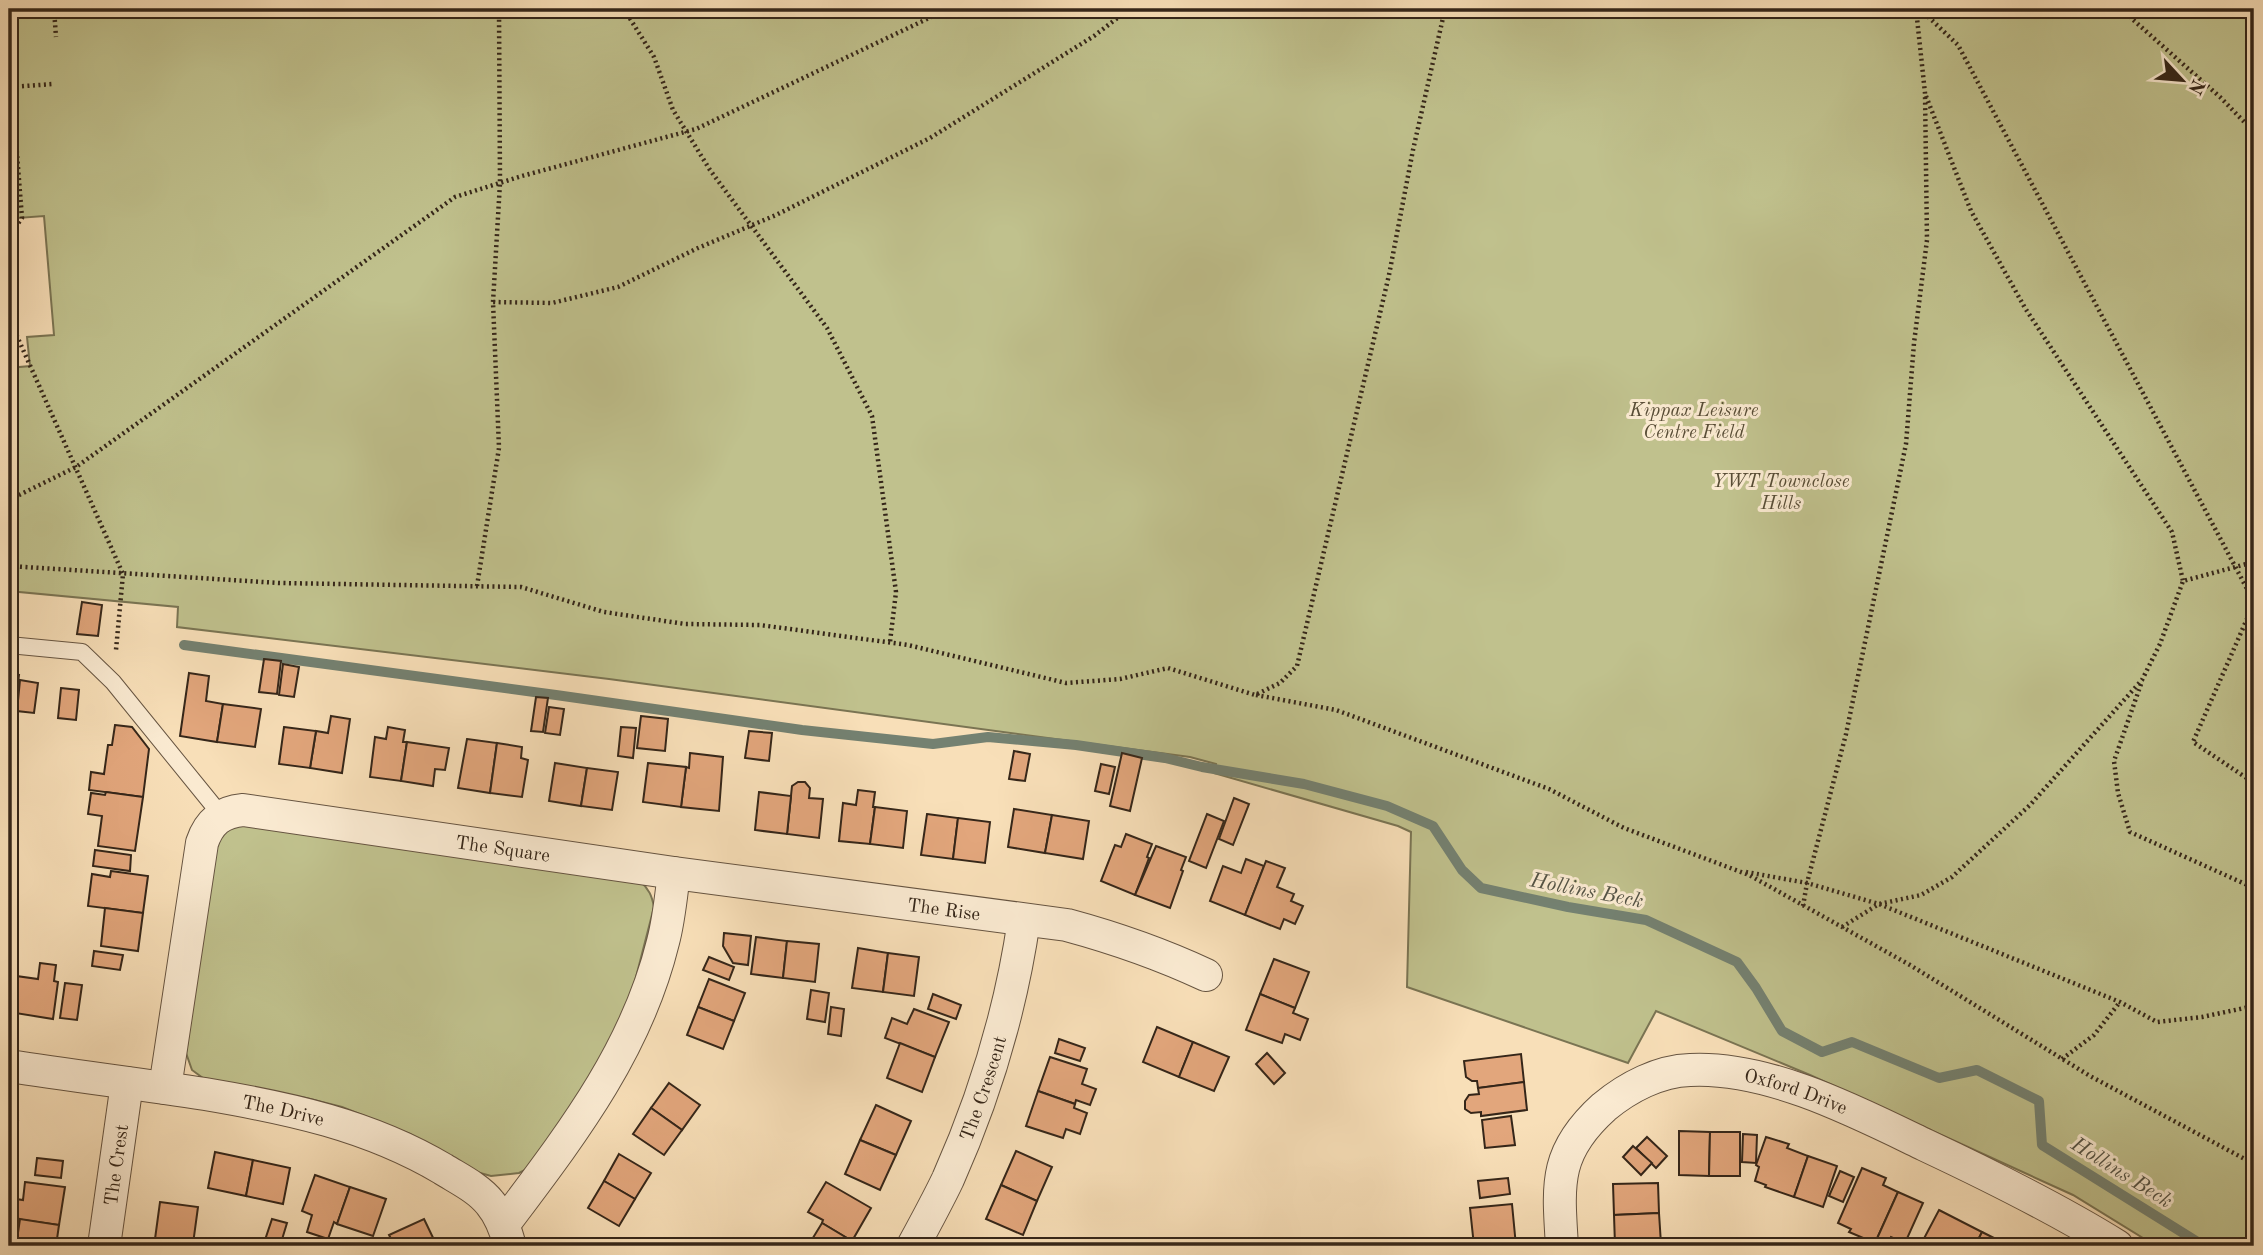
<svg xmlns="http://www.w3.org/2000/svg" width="2263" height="1255" font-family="'Old Standard TT',serif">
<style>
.green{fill:#c0c18d;stroke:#7a7453;stroke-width:2}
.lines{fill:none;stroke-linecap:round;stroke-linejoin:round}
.stream{stroke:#748171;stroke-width:10}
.building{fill:#e2a67c;stroke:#352619;stroke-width:2}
.lane-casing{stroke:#665441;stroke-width:18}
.street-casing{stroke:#665441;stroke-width:34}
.path{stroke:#352619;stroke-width:4.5;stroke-dasharray:2 3.5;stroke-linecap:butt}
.lane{stroke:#faead1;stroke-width:16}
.street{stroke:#faead1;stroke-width:32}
.labels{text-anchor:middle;stroke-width:6;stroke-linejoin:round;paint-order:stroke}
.park-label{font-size:19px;font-style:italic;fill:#584d36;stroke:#faead1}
.street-label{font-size:19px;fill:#352619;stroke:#faead1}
.water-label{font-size:21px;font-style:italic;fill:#545345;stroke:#faead1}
</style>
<rect width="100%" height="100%" fill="#f8dfb8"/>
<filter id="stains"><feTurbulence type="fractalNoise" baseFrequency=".00286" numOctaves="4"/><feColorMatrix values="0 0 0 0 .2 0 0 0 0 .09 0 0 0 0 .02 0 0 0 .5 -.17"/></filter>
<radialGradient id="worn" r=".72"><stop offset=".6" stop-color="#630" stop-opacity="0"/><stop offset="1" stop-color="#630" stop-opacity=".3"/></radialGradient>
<g class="green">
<polygon points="9,9 2254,9 2254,1246 2156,1246 2073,1195 1810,1075 1656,1011 1628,1063 1407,987 1411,832 1398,826 1214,773 1216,764 1190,757 609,679 177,627 178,607 9,591 9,368 30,366 27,337 54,335 44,216 18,218 9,115"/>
<path d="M 240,824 L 640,881 C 649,889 652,896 654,907 L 635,981 L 622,1017 L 587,1085 L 527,1169 L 519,1173 L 491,1176 L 473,1171 L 410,1134 L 342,1107 L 306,1098 L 207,1081 L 192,1070 L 186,1053 L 215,846 L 221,832 Z"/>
</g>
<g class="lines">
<polyline class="stream" points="184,645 556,695 802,730 933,744 988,737 1076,745 1165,758 1202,767 1304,784 1387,806 1433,826 1462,870 1481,888 1568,907 1646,920 1737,962 1756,988 1782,1031 1822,1052 1852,1042 1939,1078 1977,1070 2039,1101 2042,1145 2204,1246"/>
</g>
<g class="building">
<polygon points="9,115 13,169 9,170"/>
<polygon points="82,602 102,605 98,636 77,634"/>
<polygon points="264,659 281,661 277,694 259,692"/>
<polygon points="283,664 299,667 294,697 279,695"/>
<polygon points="189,673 209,676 206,701 223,704 217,742 180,736"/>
<polygon points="9,674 19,675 14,712 9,711"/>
<polygon points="20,680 38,683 34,713 17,711"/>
<polygon points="61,688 79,690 76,720 58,718"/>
<polygon points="536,697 548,698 543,732 531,731"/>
<polygon points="223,704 261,709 255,747 217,742"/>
<polygon points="549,707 564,709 560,735 545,733"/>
<polygon points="331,716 350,719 342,773 310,768 316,731 328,733"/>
<polygon points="641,716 668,719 665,751 637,748"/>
<polygon points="115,725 132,727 149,749 143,797 89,790 91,772 104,774 108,745 112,745"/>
<polygon points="284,727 316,731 310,768 279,764"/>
<polygon points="388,727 405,730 403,742 407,742 401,781 370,777 375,737 386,739"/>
<polygon points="621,727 636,728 633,758 618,756"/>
<polygon points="749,731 772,733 769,761 745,758"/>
<polygon points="467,739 497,743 490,793 458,788"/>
<polygon points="407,742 449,748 445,770 435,769 433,786 401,781"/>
<polygon points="497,743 522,747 521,758 528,760 522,797 490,793"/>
<polygon points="1014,751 1030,754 1025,781 1009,779"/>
<polygon points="690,753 723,757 719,811 681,807 686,767 689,768"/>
<polygon points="1122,753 1142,758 1130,811 1110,806"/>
<polygon points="555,763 587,768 581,806 549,801"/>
<polygon points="648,763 686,767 681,807 643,802"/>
<polygon points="1101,764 1115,767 1109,794 1095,791"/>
<polygon points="587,768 618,772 612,810 581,806"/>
<polygon points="798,782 805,782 810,788 809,798 823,799 819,838 787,834 792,786"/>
<polygon points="858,790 875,792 873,807 875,807 870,844 839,841 843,803 856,805"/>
<polygon points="106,792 143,797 135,851 98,846 102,816 88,814 91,793 105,795"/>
<polygon points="759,792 791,796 787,834 755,830"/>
<polygon points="1234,798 1249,804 1233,845 1219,839"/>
<polygon points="875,807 907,811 903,848 870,844"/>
<polygon points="1014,809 1052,815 1045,853 1008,847"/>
<polygon points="927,814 958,818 953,859 921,855"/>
<polygon points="1207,814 1224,821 1206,868 1189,861"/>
<polygon points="1052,815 1089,821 1083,859 1045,853"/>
<polygon points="958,818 990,822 985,863 953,859"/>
<polygon points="1126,834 1152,844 1147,857 1149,858 1135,895 1101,881 1115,845 1121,847"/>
<polygon points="1156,846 1186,857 1181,870 1183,871 1170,908 1135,895"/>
<polygon points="95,850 131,855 130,871 93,866"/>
<polygon points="1246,859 1264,866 1245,915 1210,901 1223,866 1241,873"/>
<polygon points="1266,861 1285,868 1277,887 1294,894 1291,901 1303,906 1295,924 1284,919 1280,929 1245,915"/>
<polygon points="111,871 148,876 143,913 88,906 92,874 110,877"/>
<polygon points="105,908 143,913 138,951 101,946"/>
<polygon points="724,933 751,936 748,965 733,963 723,946"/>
<polygon points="756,937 787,941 783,978 751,974"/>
<polygon points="787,941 819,944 815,982 783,978"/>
<polygon points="858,948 888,953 883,992 852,988"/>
<polygon points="94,951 123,955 120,970 92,966"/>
<polygon points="888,953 919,957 914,996 883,992"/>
<polygon points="709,957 734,967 729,980 703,970"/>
<polygon points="1274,959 1309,972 1295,1008 1260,994"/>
<polygon points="40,963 56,965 54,981 58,982 53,1019 9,1012 9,975 38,979"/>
<polygon points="709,979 745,993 734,1021 698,1007"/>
<polygon points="65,983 82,985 77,1020 60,1018"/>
<polygon points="811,990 829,993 825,1022 807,1019"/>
<polygon points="933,994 961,1005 956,1019 928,1009"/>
<polygon points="1260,994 1295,1008 1293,1013 1308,1019 1300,1040 1285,1034 1282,1043 1246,1030"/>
<polygon points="698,1007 734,1021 723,1049 687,1035"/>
<polygon points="831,1007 844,1009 841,1036 828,1034"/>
<polygon points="914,1009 949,1022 935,1057 885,1038 892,1018 907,1024"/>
<polygon points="1157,1027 1193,1042 1179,1077 1143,1062"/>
<polygon points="1059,1039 1085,1048 1080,1061 1055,1053"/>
<polygon points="1193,1042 1229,1057 1214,1091 1179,1077"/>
<polygon points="900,1043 935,1057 922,1092 887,1078"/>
<polygon points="1267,1053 1285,1073 1274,1084 1256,1064"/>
<polygon points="1521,1054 1524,1082 1478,1088 1477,1081 1472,1081 1466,1077 1464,1061"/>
<polygon points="1050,1057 1087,1069 1082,1084 1096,1089 1090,1105 1076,1100 1075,1104 1038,1091"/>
<polygon points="1524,1082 1527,1110 1481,1116 1481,1112 1471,1113 1465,1109 1465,1101 1469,1095 1479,1094 1478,1088"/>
<polygon points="669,1083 700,1105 682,1130 651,1108"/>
<polygon points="1038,1091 1075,1104 1074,1108 1087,1113 1080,1134 1066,1129 1063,1138 1026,1126"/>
<polygon points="876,1105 911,1121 896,1155 860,1140"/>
<polygon points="651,1108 682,1130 664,1155 633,1134"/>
<polygon points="1511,1116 1515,1145 1485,1148 1482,1120"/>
<polygon points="9,1119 18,1121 12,1159 9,1159"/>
<polygon points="1679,1131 1710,1132 1709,1176 1679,1175"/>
<polygon points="1710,1132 1740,1132 1740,1176 1709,1176"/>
<polygon points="1743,1134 1757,1135 1756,1163 1742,1162"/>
<polygon points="1647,1137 1667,1156 1656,1168 1636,1148"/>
<polygon points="1766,1137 1789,1144 1787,1148 1808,1156 1794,1197 1765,1187 1766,1185 1755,1181 1759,1167 1756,1165"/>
<polygon points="860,1140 896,1155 880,1190 845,1174"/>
<polygon points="1633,1146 1652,1163 1641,1175 1623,1157"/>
<polygon points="1016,1151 1052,1167 1037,1201 1001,1185"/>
<polygon points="215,1152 253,1160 246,1196 208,1188"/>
<polygon points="619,1154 651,1173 635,1199 604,1181"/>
<polygon points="1808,1156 1837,1166 1823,1207 1794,1197"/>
<polygon points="37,1158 63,1161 61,1178 35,1175"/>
<polygon points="253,1160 290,1168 283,1204 246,1196"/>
<polygon points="1862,1168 1886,1178 1883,1185 1898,1192 1875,1243 1849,1232 1851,1229 1838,1223"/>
<polygon points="1840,1171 1854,1177 1843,1202 1829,1196"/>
<polygon points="315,1175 350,1187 337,1224 334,1222 328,1239 307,1232 312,1215 302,1211"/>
<polygon points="1508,1178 1510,1194 1480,1198 1478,1181"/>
<polygon points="604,1181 635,1199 619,1226 588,1208"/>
<polygon points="25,1182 65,1187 59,1225 9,1218 9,1198 23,1200"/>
<polygon points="826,1182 871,1208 852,1241 822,1223 823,1220 808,1212"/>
<polygon points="1658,1183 1659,1213 1614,1215 1613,1184"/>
<polygon points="1001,1185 1037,1201 1023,1235 986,1219"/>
<polygon points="350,1187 386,1199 373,1236 337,1224"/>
<polygon points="1898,1192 1923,1203 1905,1243 1891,1237 1887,1246 1882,1246 1875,1243"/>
<polygon points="160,1202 198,1207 193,1244 155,1239"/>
<polygon points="1512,1204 1516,1246 1474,1246 1470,1208"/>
<polygon points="1939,1210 1982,1232 1975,1246 1920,1246"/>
<polygon points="1659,1213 1661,1244 1615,1245 1614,1215"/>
<polygon points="20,1219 59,1225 56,1246 16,1246"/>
<polygon points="272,1219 287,1223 280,1246 263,1246"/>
<polygon points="424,1219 437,1246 395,1246 389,1235"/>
<polygon points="822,1223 852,1241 849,1246 808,1246"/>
<polygon points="1982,1232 2006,1244 2005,1246 1975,1246"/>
<polygon points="155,1239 193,1244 192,1246 154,1246"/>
<polygon points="573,1241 611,1246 572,1246"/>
<polygon points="1664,1243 1664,1246 1621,1246 1621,1245"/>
</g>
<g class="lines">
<g class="lane-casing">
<polyline id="lane" points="9,645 82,652 113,682 221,815"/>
</g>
<g class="street-casing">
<g id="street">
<path id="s1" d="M 9,1066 C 74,1076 140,1084 205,1094 C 288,1108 369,1125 443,1169 C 459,1179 478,1188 490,1203 C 501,1216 506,1231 510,1246"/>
<path id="s2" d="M 165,1088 L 202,843 C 209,822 221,812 243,810 L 674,873 L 1067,925 C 1115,938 1161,954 1206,975"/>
<path d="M 504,1224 C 570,1136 636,1052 663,942 C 669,920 671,896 674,873"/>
<path id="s3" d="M 104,1246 L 127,1083"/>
<path id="s4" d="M 913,1246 C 925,1224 937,1202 948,1179 C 985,1096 1011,1010 1024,920"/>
<path id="s5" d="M 1562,1246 C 1558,1184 1554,1152 1604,1107 C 1628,1087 1659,1071 1690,1070 C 1768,1066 1857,1112 1925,1145 C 1991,1176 2056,1208 2117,1246"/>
</g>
</g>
<g class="path">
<polyline points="54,9 56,37"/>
<polyline points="624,9 654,57 673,110 710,170 827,328 872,416 896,592 890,642"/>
<polyline points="1920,9 1958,45 2254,602"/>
<polyline points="2121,9 2220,97 2254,132"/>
<polyline points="55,16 126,9"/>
<polyline points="9,52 22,218 9,236"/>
<polyline points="11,87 53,84"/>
<polyline points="1926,96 1971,211 2025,308 2172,532 2183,581"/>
<polyline points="493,302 500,183 499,9"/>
<polyline points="12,325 123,574 116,650"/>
<polyline points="9,500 76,467 455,197 522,176 696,129 948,9"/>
<polyline points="9,566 279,583 521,587 604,612 685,624 760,625 908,645 1066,683 1120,679 1168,668 1255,695 1280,683 1297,666 1389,275 1413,150 1445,9"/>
<polyline points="477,586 499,448 493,302 552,303 618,287 698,248 776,215 930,138 1094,36 1129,9"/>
<polyline points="2254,603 2193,742 2254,783"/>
<polyline points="2141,684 2114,761 2118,793 2130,832 2254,888"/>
<polyline points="1256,695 1336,710 1549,789 1624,828 1749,875 1910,965 2090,1076 2254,1164"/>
<polyline points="1746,872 1807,883 1879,904 2120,1002 2157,1022 2202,1017 2254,1006"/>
<polyline points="1803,906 1807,883 1846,734 1906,444 1914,343 1927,240 1925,93 1916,9"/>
<polyline points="1842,927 1879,904 1921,895 1952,877 2030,805 2142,680 2160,644 2183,581 2254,562"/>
<polyline points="2062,1059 2094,1035 2120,1002"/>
</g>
<use href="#lane" class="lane"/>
<use href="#street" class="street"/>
</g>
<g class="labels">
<g class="park-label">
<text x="1694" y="416">Kippax Leisure<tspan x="1694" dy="22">Centre Field</tspan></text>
<text x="1781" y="487">YWT Townclose<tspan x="1781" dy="22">Hills</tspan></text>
</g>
<g class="street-label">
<text dy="7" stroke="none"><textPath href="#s2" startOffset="567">The Square</textPath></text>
<text dy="7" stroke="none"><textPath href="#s2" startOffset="1012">The Rise</textPath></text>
<text dy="7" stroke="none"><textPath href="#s4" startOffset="173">The Crescent</textPath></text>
<text dy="7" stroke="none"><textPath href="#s5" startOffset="357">Oxford Drive</textPath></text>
<text dy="7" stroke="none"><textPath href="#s1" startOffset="278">The Drive</textPath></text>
<text dy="7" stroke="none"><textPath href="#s3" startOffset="82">The Crest</textPath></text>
</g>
<g class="water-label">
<text transform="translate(1587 890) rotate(11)" y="7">Hollins Beck</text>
<text transform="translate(2122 1172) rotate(32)" y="7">Hollins Beck</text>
</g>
</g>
<rect width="2263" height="1255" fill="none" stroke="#f8dfb8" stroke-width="35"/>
<rect x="10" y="10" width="2242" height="1234" fill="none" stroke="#352619" stroke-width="3.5"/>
<rect x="18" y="18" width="2228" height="1220" fill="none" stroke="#352619" stroke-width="2"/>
<g transform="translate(2182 80) rotate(116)" stroke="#faead1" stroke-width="5" paint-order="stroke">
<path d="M0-5L12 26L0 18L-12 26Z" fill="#352619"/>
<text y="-10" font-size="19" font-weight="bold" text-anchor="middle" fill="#352619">N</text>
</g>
<rect width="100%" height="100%" filter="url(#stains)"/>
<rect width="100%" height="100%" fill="url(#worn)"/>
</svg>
